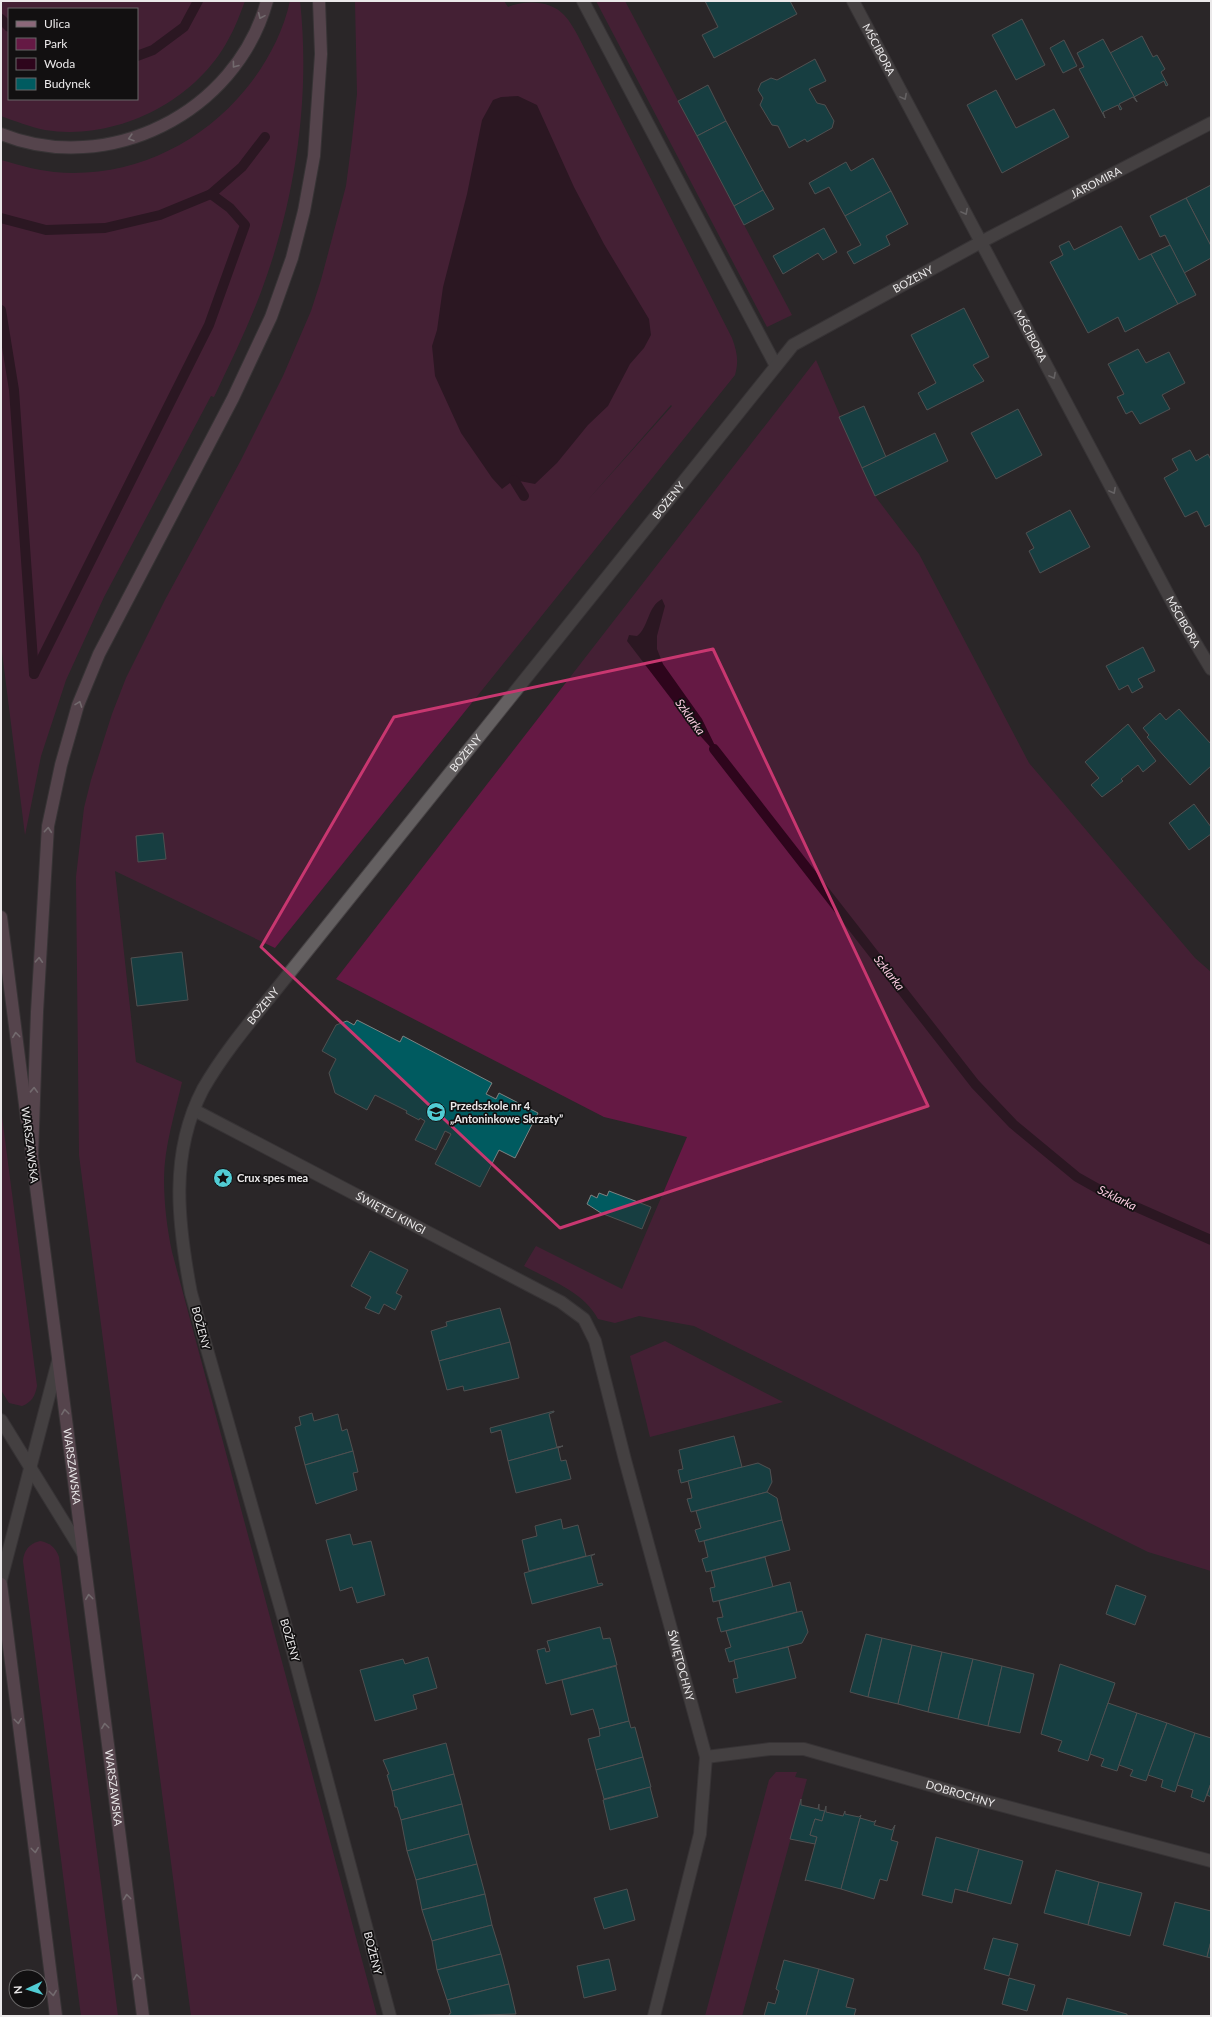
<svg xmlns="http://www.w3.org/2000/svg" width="1212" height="2017" font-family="Lato,sans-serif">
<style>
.green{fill:#651944;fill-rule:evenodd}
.water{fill:#2e051c}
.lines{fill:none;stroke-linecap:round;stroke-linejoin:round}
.stream{stroke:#2e051c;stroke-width:10}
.building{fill:#005b60;stroke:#7d8282}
.lane-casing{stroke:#474345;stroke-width:14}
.street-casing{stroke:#474345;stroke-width:14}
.secondary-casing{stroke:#474345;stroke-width:14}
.lane{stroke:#646061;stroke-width:12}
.street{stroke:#646061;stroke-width:12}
.secondary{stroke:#8b6879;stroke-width:12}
.oneway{stroke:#c9bcc2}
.oneway2{stroke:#aeabac}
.marked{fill:none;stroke:#c83770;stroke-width:3;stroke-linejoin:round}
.labels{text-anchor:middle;stroke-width:3.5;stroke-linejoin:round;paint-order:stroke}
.street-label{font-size:11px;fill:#ebe9ea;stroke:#121011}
.poi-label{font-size:11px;font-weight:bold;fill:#ebe9ea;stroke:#121011;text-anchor:start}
.water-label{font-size:12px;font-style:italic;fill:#facadf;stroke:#121011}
</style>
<rect width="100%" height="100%" fill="#2a2628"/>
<g class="green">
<path d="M 1,1 L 245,1 C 240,14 235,28 228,40 C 194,103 115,141 45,130 C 30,127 15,121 1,116 ZM 9,9 L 137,9 L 137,99 L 9,99 Z"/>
<path d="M 290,1 L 300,1 C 310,92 297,189 267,275 C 253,317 233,357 214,397 L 211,396 L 104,597 L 66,680 L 41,756 L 25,835 L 1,644 L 1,160 C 19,165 36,170 54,172 C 128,179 199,146 245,90 C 266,65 283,33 290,1 Z"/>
<path d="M 355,1 L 504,1 L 508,7 C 524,0 551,0 564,15 C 570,21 574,29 578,36 L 732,338 C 737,352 739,361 735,375 L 275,948 L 115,871 L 136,1062 L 182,1082 C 175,1113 164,1147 164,1179 C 164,1204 167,1228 172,1252 L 377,2016 L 191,2016 L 79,1155 L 76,877 L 84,808 L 91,780 L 112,714 L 126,678 L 165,600 L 241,460 L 283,376 L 311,311 L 321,280 L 346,186 L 352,140 L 357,94 ZM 671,405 L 672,406 L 586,502 Z"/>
<polygon points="596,1 625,1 792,315 767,327"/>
<path d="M 816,360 L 875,496 L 919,554 L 1029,763 L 1195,958 L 1211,972 L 1211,1571 L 1148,1552 L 694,1326 L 639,1316 L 615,1323 L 598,1319 C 584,1292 550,1280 524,1266 L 536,1246 L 622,1289 L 687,1137 L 604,1117 L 336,979 Z"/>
<path d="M 1,1109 L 37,1386 C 35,1396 32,1402 22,1406 L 9,1403 L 1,1390 Z"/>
<polygon points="665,1341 783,1402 650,1437 630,1356"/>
<path d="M 40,1541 C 50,1543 55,1547 59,1557 L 118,2016 L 81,2016 L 23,1561 C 24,1550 29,1544 40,1541 Z"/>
<polygon points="776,1772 797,1772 795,1777 807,1779 742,2016 705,2016 769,1780"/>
</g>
<g class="water">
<polygon points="518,96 537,105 574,187 604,244 649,319 651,335 644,348 630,364 608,406 588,425 557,463 535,484 514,480 502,489 492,478 461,433 435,376 432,346 437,330 443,287 467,194 482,120 493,100 501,97"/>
<path d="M 662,599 L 665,606 L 657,636 L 657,649 L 663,664 L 702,719 L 722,760 L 695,730 L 627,641 L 629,635 L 637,636 C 649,627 647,607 662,599 Z"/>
</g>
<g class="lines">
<g class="stream">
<polyline points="1,19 9,27"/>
<polyline points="137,56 153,50 184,27 198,1"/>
<polyline points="1,218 46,230 105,228 160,215 211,194 242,167 265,137"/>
<polyline points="1,310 14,390 34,674"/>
<polyline points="514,480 524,496"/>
<polyline points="34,674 209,325 245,225 230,208 211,194"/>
<polyline points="714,749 975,1084 1013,1124 1077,1177 1109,1195 1211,1240"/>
</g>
</g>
<g class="building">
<polygon points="705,1 790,1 797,14 714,58 702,35 718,27"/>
<polygon points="1022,19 1045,65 1016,80 992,35"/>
<polygon points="1142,36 1153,57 1157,55 1165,69 1161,72 1168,85 1166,86 1164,81 1134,97 1137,102 1110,53"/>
<polygon points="1103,39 1137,102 1133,97 1119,104 1122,109 1120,110 1118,105 1103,112 1105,118 1079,69 1084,67 1077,53"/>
<polygon points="1064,40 1077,66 1063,73 1050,48"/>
<polygon points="815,59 826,81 809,89 817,103 825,105 834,121 832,128 807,142 805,139 789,148 778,126 772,125 760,105 763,98 758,90 761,83 771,78 777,80"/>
<polygon points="708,85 726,121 697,136 678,101"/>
<polygon points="996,90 1016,128 1054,109 1069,137 1002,173 967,105"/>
<polygon points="726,121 763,190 734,206 697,136"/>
<polygon points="873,158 891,191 845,216 829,187 815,194 809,183 846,162 851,171"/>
<polygon points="1211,185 1211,246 1186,198"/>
<polygon points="763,190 774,209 744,225 734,206"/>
<polygon points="891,191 908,224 886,236 890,245 854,264 847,252 861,245 845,216"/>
<polygon points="1186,198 1211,246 1211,258 1184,273 1165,235 1160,237 1150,216"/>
<polygon points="1121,226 1139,260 1151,254 1178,304 1125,332 1118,317 1088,333 1050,262 1063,255 1059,246 1069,241 1074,250"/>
<polygon points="824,228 837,252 823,260 818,253 783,274 773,256"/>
<polygon points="1170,245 1196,295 1178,304 1151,254"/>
<polygon points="964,308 989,357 973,365 984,381 927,410 918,393 936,383 911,335"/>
<polygon points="1138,349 1146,363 1169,352 1185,383 1162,395 1170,409 1140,424 1132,411 1126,414 1117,397 1124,394 1108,364"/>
<polygon points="864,406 886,457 862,468 839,417"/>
<polygon points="1018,409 1042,455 996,479 971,433"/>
<polygon points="935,433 948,461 875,496 862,468"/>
<polygon points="1190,450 1196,461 1208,454 1211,460 1211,524 1205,527 1197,511 1185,517 1164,478 1178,470 1172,459"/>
<polygon points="1070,510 1090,547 1040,573 1029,551 1034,548 1026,533"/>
<polygon points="1143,647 1155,671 1138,679 1143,687 1132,693 1128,685 1119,690 1106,666"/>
<polygon points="1179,709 1211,744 1211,766 1190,785 1147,737 1149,735 1143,728 1160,713 1166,720"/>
<polygon points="1128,724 1156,761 1143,772 1138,765 1121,779 1123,781 1102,797 1091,785 1099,778 1085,762"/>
<polygon points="1194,804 1211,827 1211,834 1189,850 1169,823"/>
<polygon points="163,833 166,859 138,862 136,836"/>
<polygon points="182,952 188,1000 137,1006 131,958"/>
<polygon points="357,1020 400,1042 403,1036 492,1083 486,1094 496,1099 499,1093 538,1113 515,1158 499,1150 480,1187 435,1164 451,1134 445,1131 436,1150 415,1140 425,1121 420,1118 419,1120 406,1113 407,1111 375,1095 367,1110 335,1093 329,1073 336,1059 322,1051 336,1025 347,1021 354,1025"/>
<polygon points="609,1191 651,1207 642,1229 601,1213 587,1204 591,1195 597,1198 599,1193 607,1196"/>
<polygon points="370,1251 408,1270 396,1293 402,1296 395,1310 384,1304 379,1314 365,1308 371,1297 351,1286"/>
<polygon points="500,1308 510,1342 439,1361 431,1331 447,1326 446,1322"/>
<polygon points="510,1342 519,1378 464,1391 463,1386 447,1390 439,1361"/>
<polygon points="554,1411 554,1412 549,1414 557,1447 563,1446 508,1461 501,1430 491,1433 490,1428"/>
<polygon points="312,1413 314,1421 338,1414 342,1431 347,1429 353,1451 305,1465 295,1427 301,1425 299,1417"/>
<polygon points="734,1436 742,1467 681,1483 678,1470 683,1469 679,1450"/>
<polygon points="563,1446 558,1448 561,1461 566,1460 571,1479 516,1493 508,1461"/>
<polygon points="353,1451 358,1472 353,1473 357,1490 316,1504 305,1465"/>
<polygon points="758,1463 770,1469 772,1482 767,1492 691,1512 687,1499 692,1498 688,1481"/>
<polygon points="767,1492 777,1498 782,1520 699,1542 695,1530 701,1528 696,1511"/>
<polygon points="561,1519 563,1529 578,1525 586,1556 529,1571 522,1540 537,1536 535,1526"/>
<polygon points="782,1520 790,1550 706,1572 702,1559 708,1557 704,1541"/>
<polygon points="350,1534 353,1545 371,1541 385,1595 357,1603 352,1587 340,1591 326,1540"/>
<polygon points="595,1554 591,1556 598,1584 602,1583 603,1585 532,1604 524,1573"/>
<polygon points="765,1557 773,1587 713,1602 710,1588 715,1587 711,1571"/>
<polygon points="790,1582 797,1612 721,1632 717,1618 723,1617 719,1601"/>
<polygon points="1116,1585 1146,1596 1135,1625 1106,1614"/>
<polygon points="802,1611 808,1632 802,1643 729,1662 725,1649 731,1647 726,1631"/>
<polygon points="600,1627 603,1639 610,1638 617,1665 546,1684 537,1650 545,1648 546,1652 550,1651 547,1641"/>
<polygon points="866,1634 882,1638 868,1697 850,1692"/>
<polygon points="882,1638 912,1645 898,1704 868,1697"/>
<polygon points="912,1645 942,1652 928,1712 898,1704"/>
<polygon points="788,1647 796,1678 736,1693 733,1679 738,1678 734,1660"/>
<polygon points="942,1652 973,1659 958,1719 928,1712"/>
<polygon points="428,1657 437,1688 413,1695 417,1709 375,1721 360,1670 403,1659 405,1664"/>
<polygon points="973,1659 1002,1666 988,1726 958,1719"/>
<polygon points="1060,1664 1115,1683 1088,1761 1058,1751 1062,1741 1041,1734"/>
<polygon points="616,1666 629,1721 599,1729 593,1709 571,1715 562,1680"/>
<polygon points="1002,1666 1034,1674 1020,1733 988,1726"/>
<polygon points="1108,1703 1137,1713 1117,1771 1101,1766 1104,1759 1090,1754"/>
<polygon points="1137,1713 1167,1723 1146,1781 1130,1776 1133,1770 1119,1765"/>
<polygon points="629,1721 631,1728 635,1727 643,1757 596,1770 588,1739 600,1736 599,1729"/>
<polygon points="1167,1723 1195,1733 1175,1792 1161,1787 1163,1780 1148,1775"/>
<polygon points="1195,1733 1211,1738 1211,1783 1204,1802 1191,1797 1193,1790 1177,1785"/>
<polygon points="446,1743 454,1774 392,1791 387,1775 389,1774 383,1760"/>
<polygon points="643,1757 651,1787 604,1799 596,1770"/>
<polygon points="454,1774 462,1804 401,1820 397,1807 395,1807 392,1791"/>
<polygon points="1211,1783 1211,1797 1207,1795"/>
<polygon points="650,1787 658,1817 610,1830 603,1800"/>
<polygon points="801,1799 801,1805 818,1809 819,1804 819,1810 825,1811 822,1821 815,1819 810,1835 817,1837 815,1844 790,1839"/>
<polygon points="462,1804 469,1834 407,1851 401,1820"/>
<polygon points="826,1806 826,1812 843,1816 845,1811 845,1814 859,1817 861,1815 841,1889 806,1880 805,1881 817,1837 810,1835 815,1819 822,1821"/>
<polygon points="860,1818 874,1822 876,1820 874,1825 892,1830 895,1825 891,1840 898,1842 887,1881 880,1879 874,1899 841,1889"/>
<polygon points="469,1834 477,1864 416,1880 407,1851"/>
<polygon points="936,1837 979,1849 967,1892 955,1889 952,1903 922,1895"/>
<polygon points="979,1849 1023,1861 1011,1904 967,1892"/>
<polygon points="477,1864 485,1894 422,1910 416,1880"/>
<polygon points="1056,1870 1099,1882 1088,1925 1044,1913"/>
<polygon points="1099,1882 1142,1893 1130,1936 1088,1925"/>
<polygon points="627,1889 635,1920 604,1929 594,1898"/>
<polygon points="485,1894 492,1925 432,1941 422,1910"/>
<polygon points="1175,1902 1211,1911 1211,1941 1207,1957 1163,1945"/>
<polygon points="492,1925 501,1954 437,1970 432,1941"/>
<polygon points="993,1938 1018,1944 1009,1976 984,1969"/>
<polygon points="1211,1941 1211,1958 1207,1957"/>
<polygon points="501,1954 509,1984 447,2000 437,1970"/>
<polygon points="609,1959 616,1990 584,1998 577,1966"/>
<polygon points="784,1960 819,1969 806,2016 764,2016 768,2002 775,2004 779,1991 776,1989"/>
<polygon points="819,1969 854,1979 846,2007 856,2009 854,2016 806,2016"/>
<polygon points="1009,1978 1035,1985 1027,2011 1002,2004"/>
<polygon points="509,1984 516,2014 450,2016 449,2014 451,2013 447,2000"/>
<polygon points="1067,1998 1127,2014 1127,2016 1062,2016"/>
</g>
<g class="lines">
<g class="lane-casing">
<g id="lane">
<polyline points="583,1 776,366"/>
<polyline points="1,1420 83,1553"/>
<polyline points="1,1580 58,1361"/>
</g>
</g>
<g class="street-casing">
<g id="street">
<path id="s1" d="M 853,1 L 1180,617 L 1211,669"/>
<path id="s2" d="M 194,1110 L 561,1302 L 584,1319 L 595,1341 L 625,1460 L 706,1757 L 700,1834 L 654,2016"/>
<path id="s3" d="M 706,1757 L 770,1749 L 804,1749 L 989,1802 L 1211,1861"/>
<path id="s4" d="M 390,2016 L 290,1641 L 191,1293 C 178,1224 169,1154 203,1089 C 223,1054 250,1022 275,991 L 793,345 L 981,242 L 1211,123"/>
</g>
</g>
<g class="secondary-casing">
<g id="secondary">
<path d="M 1,134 C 108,177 236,113 267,1"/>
<polyline points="1,917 27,1120"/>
<path id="s5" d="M 31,1148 L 143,2016"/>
<polyline points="32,1157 37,1012 48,826 61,765 78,705 99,654 233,398 271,317 292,258 304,211 314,156 321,54 319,1"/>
<polyline points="1,1584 56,2016"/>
</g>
</g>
<use href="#lane" class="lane"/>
<use href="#street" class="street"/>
<use href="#secondary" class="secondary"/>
</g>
<defs><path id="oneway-chevron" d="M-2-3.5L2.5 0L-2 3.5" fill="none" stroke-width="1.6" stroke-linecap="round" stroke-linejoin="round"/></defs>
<g class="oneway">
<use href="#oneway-chevron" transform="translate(261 16) rotate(114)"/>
<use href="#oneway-chevron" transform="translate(235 65) rotate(127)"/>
<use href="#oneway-chevron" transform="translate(131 138) rotate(163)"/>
<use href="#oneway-chevron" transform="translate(79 704) rotate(-70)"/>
<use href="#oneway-chevron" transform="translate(48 830) rotate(-85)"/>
<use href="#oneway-chevron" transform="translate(39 960) rotate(-87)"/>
<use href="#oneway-chevron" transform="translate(16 1035) rotate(-97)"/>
<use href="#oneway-chevron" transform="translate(34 1090) rotate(-88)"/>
<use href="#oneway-chevron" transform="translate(65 1412) rotate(-97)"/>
<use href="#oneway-chevron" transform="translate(89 1597) rotate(-97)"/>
<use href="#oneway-chevron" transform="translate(18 1721) rotate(83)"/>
<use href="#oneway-chevron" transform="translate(105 1726) rotate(-97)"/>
<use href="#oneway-chevron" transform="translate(35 1850) rotate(83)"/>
<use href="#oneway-chevron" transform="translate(127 1897) rotate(-97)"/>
<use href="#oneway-chevron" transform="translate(137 1977) rotate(-98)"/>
<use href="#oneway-chevron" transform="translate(53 1993) rotate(83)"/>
</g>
<g class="oneway2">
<use href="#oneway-chevron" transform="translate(904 97) rotate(62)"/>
<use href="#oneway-chevron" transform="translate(965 212) rotate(62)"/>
<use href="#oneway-chevron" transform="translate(1053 376) rotate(62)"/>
<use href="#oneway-chevron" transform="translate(1113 491) rotate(62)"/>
</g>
<path d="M0 0H1212V2017H0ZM 713,649 L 928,1106 L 560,1228 L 261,947 L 394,717 Z" fill="#2a2628" fill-opacity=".55" fill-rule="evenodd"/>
<path class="marked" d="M 713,649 L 928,1106 L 560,1228 L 261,947 L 394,717 Z"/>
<defs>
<g id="school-disc" transform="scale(1)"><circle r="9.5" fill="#51ccd4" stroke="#121011"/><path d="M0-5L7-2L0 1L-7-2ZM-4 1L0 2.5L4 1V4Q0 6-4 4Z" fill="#111"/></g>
<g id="sight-disc" transform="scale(1)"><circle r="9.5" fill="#51ccd4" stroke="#121011"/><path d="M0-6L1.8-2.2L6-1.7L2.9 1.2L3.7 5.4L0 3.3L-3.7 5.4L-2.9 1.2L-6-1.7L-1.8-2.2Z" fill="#111"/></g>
</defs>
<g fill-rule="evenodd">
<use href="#school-disc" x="436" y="1112"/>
<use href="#sight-disc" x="223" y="1178"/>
</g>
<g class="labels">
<g class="street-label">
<text dy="4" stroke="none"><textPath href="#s1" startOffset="55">MŚCIBORA</textPath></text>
<text dy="4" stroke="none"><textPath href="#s4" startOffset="2252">JAROMIRA</textPath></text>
<text dy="4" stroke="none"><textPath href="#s4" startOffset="2045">BOŻENY</textPath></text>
<text dy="4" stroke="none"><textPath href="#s1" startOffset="379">MŚCIBORA</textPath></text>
<text dy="4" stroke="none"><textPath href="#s4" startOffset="1709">BOŻENY</textPath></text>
<text dy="4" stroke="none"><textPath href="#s1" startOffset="703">MŚCIBORA</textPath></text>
<text dy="4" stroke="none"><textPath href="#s4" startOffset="1385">BOŻENY</textPath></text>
<text dy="4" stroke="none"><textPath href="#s4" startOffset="1061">BOŻENY</textPath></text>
<text transform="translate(30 1145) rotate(83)" y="4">WARSZAWSKA</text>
<text dy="4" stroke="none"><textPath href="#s2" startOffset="222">ŚWIĘTEJ KINGI</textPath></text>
<text transform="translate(201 1328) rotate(75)" y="4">BOŻENY</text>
<text dy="4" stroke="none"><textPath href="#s5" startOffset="321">WARSZAWSKA</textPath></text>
<text transform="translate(290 1640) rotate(74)" y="4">BOŻENY</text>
<text dy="4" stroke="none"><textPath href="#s2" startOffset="803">ŚWIĘTOCHNY</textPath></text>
<text dy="4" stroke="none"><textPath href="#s5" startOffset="645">WARSZAWSKA</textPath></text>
<text dy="4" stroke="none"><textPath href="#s3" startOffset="261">DOBROCHNY</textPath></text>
<text transform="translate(373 1953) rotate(76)" y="4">BOŻENY</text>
</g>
<g class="poi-label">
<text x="450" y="1110">Przedszkole nr 4<tspan x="450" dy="13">„Antoninkowe Skrzaty”</tspan></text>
<text x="237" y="1182">Crux spes mea</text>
</g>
<g class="water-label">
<text transform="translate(690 717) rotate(54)" y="4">Szklarka</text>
<text transform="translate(889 973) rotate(52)" y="4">Szklarka</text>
<text transform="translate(1117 1198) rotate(26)" y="4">Szklarka</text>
</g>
</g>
<rect width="1212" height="2017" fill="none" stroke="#ebe9ea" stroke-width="4"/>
<rect x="8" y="8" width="130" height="92" fill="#121011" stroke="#696768"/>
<rect x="16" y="21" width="20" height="6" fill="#8b6879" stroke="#696768"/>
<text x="44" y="28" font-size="12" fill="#ebe9ea">Ulica</text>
<rect x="16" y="38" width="20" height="12" fill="#651944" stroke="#696768"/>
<text x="44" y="48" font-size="12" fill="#ebe9ea">Park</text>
<rect x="16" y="58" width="20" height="12" fill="#2e051c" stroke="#696768"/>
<text x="44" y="68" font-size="12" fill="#ebe9ea">Woda</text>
<rect x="16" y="78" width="20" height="12" fill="#005b60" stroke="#696768"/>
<text x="44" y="88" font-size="12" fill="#ebe9ea">Budynek</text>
<g transform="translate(28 1989) rotate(266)"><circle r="19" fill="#121011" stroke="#696768"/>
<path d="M0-3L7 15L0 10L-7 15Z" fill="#51ccd4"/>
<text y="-6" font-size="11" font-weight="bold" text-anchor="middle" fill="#ebe9ea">N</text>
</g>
</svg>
